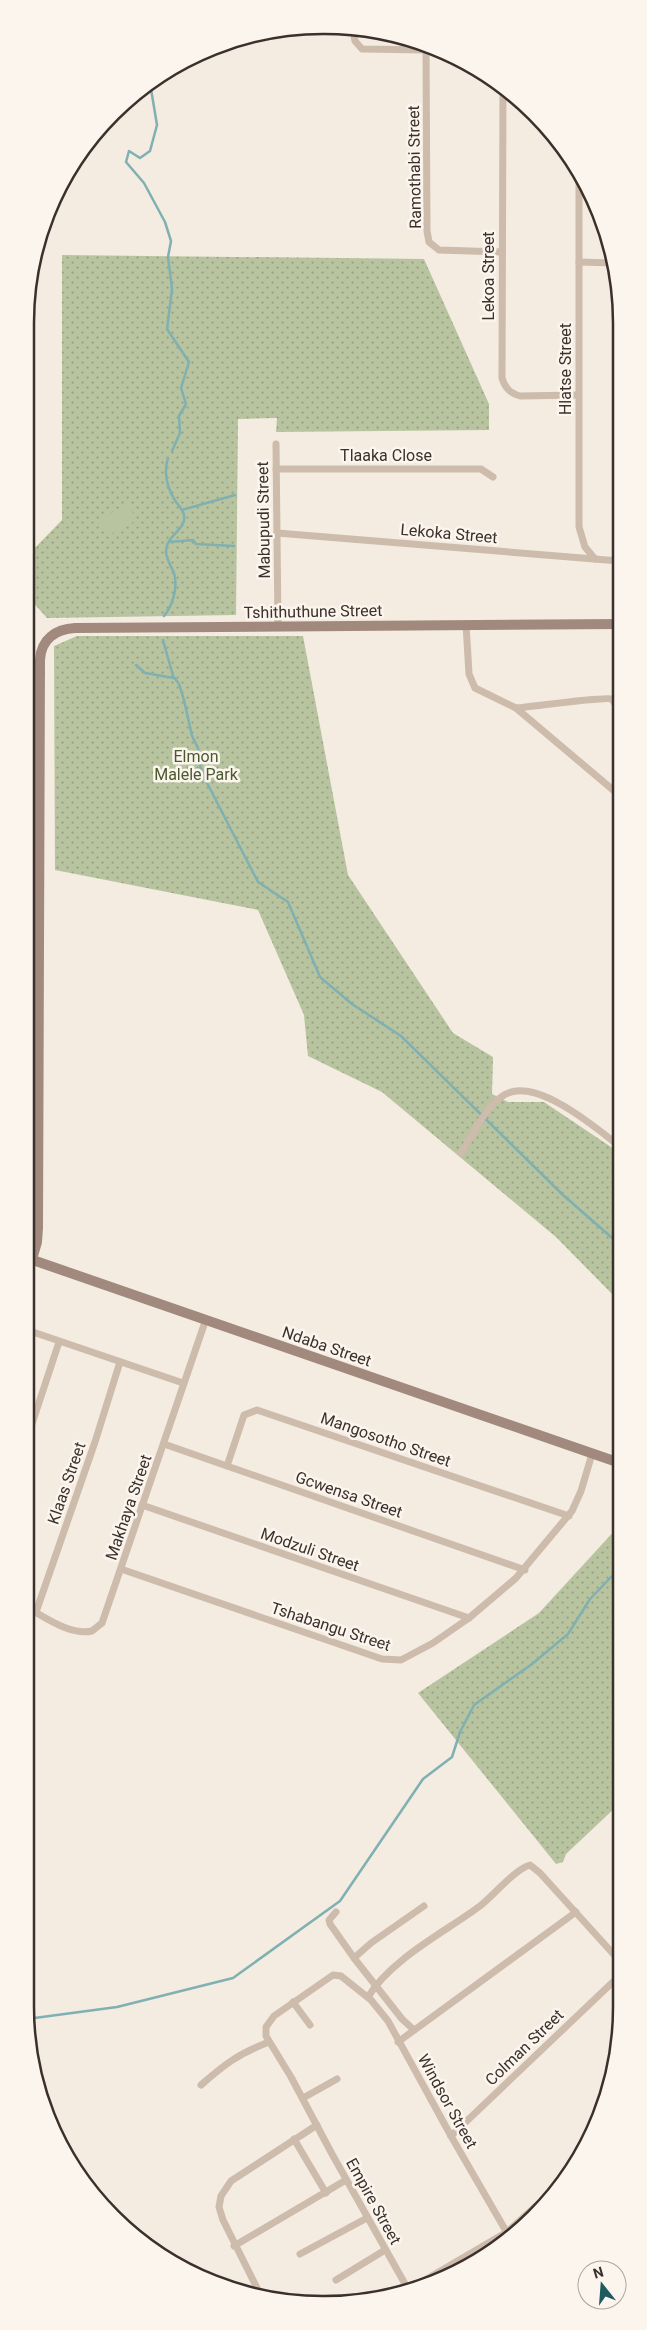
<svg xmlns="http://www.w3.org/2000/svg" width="647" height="2330" font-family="Roboto,sans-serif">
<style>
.grass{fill:url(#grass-dots)}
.garden{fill:#b8c4a0}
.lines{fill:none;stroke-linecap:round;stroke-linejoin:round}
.stream{stroke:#7fb0b2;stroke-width:2.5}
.street{stroke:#cdbbac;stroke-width:7}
.secondary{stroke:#a18a7d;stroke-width:10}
.labels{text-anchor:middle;stroke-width:5;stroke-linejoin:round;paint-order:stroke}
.street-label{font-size:16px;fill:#3b302b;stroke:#fbf5ee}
.park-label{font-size:16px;fill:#4a5a2e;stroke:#fbf5ee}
.rim{fill:none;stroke:#3b302b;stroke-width:2.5}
</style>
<defs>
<pattern id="grass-dots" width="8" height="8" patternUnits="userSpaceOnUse" patternTransform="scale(1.25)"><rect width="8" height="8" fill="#b8c4a0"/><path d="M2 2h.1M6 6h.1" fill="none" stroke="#97a083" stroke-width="1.8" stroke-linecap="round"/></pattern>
</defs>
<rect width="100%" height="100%" fill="#f4ebe1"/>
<g class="grass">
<polygon points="62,255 424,259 489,404 489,430 276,432 277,418 238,419 236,615 47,618 30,599 30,553 62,520"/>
<polygon points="77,636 303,636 348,875 453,1033 493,1057 492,1094 508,1102 544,1102 611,1147 618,1157 618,1300 556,1237 382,1092 308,1056 304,1015 258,910 55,870 54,646"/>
<polygon points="617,1528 617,1806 566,1854 563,1862 556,1864 418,1693 539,1613"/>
</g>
<polygon class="garden" points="128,504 137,520 107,536 98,520"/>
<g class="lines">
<g class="stream">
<polyline points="150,83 157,125 150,151 140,158 129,151 126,162 144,183 165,222 171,241 168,257 172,289 167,329 189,362 181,388 186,404 179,416 180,433 172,451"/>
<polyline points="182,510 235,495"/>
<polyline points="169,542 193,540 196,544 234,546"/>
<path d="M 164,616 C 173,605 178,587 174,573 C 171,566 166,559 166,551 C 166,535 187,530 184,515 C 183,510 179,506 176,502 C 167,488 163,474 168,458"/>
<polyline points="163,640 173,676 179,684 184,700 192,736 198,748 199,763 205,779 258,882 288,902 320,977 352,1004 401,1036 563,1195 618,1243"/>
<polyline points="136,665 145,673 174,678"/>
<polyline points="27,2019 117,2007 233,1978 340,1901 423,1779 452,1757 460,1732 474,1705 532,1664 568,1634 590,1599 617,1571"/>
</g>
<g class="street">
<polyline points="353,31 355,41 362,49 426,50"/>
<polyline points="426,47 427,231 429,242 439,250 502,252"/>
<path d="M 503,88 L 502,378 C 505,388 510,393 520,396 L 578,395"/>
<polyline points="579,175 579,527 585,547 595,559"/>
<polyline points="579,262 613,263"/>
<polyline points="276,444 278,626"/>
<polyline points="276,469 481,469 493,477"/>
<polyline points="277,533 619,561"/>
<polyline points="466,624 469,674 475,688 516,708 619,795"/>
<path d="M 516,708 C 531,707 605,696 612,699 L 619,710"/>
<polyline points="29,775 39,775"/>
<polyline points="28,1041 38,1044"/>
<polyline points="28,1111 38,1114"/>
<path d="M 461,1153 C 473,1135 485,1107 504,1095 C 535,1076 595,1127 618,1145"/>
<polyline points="28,1181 38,1184"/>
<polyline points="27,1330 183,1383"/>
<polyline points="27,1439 59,1342"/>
<polyline points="164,1444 525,1570"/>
<polyline points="227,1466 244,1415 257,1410 569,1516"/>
<polyline points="142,1505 469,1618"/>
<polyline points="121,1569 382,1659 401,1660 433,1643 469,1618 516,1578 572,1511 581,1491 592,1454"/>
<path d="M 26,1607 C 45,1617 70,1636 92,1631 L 102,1623 L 206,1319"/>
<polyline points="36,1612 95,1442 120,1362"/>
<polyline points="336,1912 329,1920 330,1924 354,1958"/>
<path d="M 368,1997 C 391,1959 445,1932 480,1906 C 494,1895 514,1870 530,1865 L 540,1873 L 617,1958"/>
<polyline points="293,2002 310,2025"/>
<polyline points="414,2030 402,2019 354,1958 371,1943 424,1906"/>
<polyline points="398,2042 576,1912"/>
<path d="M 201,2085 C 225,2064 238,2054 269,2042"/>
<polyline points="303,2098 337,2079"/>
<polyline points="451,2136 616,1979"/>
<polyline points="294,2139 326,2193"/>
<polyline points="234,2246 346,2180"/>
<polyline points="300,2254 367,2218"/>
<polyline points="336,2280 385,2250"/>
<polyline points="408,2290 507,2232 546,2197"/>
<polyline points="409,2291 332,2154 291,2077 266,2036 266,2027 274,2016 333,1975 341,1976 371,2000 388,2021 451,2136 510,2238"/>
<polyline points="259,2292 223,2220 219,2207 221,2196 231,2181 317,2125"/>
</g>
<g class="secondary">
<polyline points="29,674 40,674"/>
<polyline points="27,1258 617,1462"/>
<path d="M 32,1259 L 37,1242 L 38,1228 L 40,660 C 41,639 56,629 75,628 L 619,624"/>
</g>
</g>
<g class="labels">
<g class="street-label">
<text transform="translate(414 167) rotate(-91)" y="6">Ramothabi Street</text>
<text transform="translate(488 276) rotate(-90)" y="6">Lekoa Street</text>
<text transform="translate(565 369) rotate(-90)" y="6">Hlatse Street</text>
<text x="386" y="461">Tlaaka Close</text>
<text transform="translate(263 520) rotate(-91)" y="6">Mabupudi Street</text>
<text transform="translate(449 533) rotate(5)" y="6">Lekoka Street</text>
<text transform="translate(313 611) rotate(-1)" y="6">Tshithuthune Street</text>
<text transform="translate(327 1346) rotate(19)" y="6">Ndaba Street</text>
<text transform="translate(386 1439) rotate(19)" y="6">Mangosotho Street</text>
<text transform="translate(66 1483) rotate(-71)" y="6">Klaas Street</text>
<text transform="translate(349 1494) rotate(19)" y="6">Gcwensa Street</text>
<text transform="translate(128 1507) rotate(-71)" y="6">Makhaya Street</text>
<text transform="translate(310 1549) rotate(19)" y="6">Modzuli Street</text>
<text transform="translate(331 1626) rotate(18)" y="6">Tshabangu Street</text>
<text transform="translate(524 2047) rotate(-44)" y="6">Colman Street</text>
<text transform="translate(448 2101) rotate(61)" y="6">Windsor Street</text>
<text transform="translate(374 2201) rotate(61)" y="6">Empire Street</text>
</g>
<g class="park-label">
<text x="196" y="762">Elmon<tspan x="196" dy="18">Malele Park</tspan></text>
</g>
</g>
<path d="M0 0H647V2330H0ZM323 34H324A289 289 0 0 1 613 323V2007A289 289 0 0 1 324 2296H323A289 289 0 0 1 34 2007V323A289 289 0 0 1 323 34Z" fill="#fbf5ee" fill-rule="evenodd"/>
<path class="rim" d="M323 34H324A289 289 0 0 1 613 323V2007A289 289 0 0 1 324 2296H323A289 289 0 0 1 34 2007V323A289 289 0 0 1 323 34Z"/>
<g transform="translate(602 2285) rotate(343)"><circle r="24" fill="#fbf5ee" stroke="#aea6a0"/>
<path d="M0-4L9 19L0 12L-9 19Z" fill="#1f5a5e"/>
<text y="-8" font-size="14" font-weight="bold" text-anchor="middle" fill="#3b302b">N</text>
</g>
</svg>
